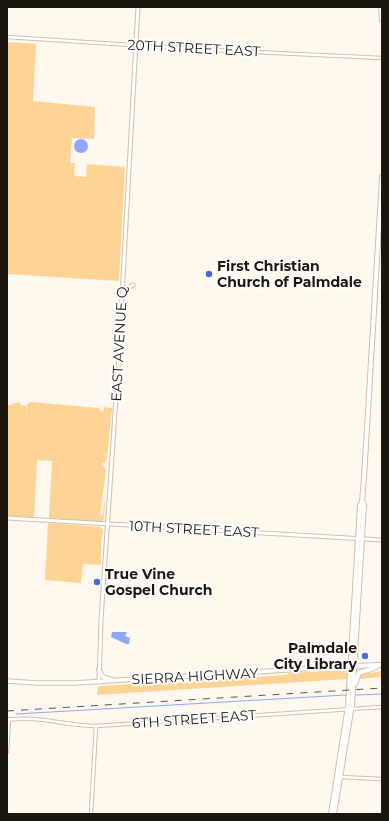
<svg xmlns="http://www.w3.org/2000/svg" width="389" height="821" font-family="Montserrat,sans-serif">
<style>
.green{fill:#fdd396}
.water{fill:#8ea7f8}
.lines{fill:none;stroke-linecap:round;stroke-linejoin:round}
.stream{stroke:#8ea7f8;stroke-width:1}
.tertiary-casing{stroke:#cfc0aa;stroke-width:4.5}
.secondary-casing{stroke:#cfc0aa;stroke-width:5}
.primary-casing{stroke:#cfc0aa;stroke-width:5.5}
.trunk-casing{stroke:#cfc0aa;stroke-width:6}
.tertiary{stroke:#fff;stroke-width:2.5}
.secondary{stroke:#fff;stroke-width:3}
.primary{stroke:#fff;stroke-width:3.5}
.trunk{stroke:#fff;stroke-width:4}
.rail{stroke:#59544c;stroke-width:1;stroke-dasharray:7 7;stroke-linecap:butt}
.poi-dot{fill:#4d66db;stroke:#fff;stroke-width:1.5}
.labels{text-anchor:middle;stroke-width:4;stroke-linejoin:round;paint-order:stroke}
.street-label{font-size:14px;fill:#1b160e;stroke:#fff}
.poi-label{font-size:14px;font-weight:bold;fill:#1b160e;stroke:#fff;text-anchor:start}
</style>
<rect width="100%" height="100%" fill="#fef8ef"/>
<g class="green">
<polygon points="7,42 36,44 33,101 95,107 94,139 72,138 70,163 75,163 74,176 86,177 87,164 125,167 119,281 7,274"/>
<polygon points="19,402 22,406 26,405 26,414 27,404 31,402 99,408 101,412 104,410 104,407 112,408 107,458 105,463 102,463 106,470 100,516 103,514 104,502 105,502 105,504 104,519 101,522 49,518 52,461 37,460 34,517 7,516 7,406"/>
<polygon points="50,523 100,527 103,530 101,544 101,565 83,564 81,583 45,580 48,524"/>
<polygon points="347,670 347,679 97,695 98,687 102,686 133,684 149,685 286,675 289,673"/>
<polygon points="382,671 382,677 359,679 359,676 362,673 371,673"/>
</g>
<g class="water">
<circle cx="81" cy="146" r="7"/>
<polygon points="112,632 127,632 125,636 130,638 129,644 126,644 111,637"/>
</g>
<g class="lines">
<g class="stream">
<polyline points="356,695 382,694"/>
<polyline points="16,714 346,695"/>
</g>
<g class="tertiary-casing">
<g id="tertiary">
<polyline points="7,37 193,49 382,58"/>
<path d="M 7,720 C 38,715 65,726 96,726 L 382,707"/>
<polyline points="7,752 9,719"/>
<polyline points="341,777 382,779"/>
<polyline points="91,814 96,726"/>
</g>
</g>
<g class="secondary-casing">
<g id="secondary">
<polyline points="122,294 126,289 133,285"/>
<polyline points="7,518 382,540"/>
<polyline points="99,682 101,620 118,368 138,7"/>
</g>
</g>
<g class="primary-casing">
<g id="primary">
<polyline points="99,670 103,677 113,680"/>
<polyline points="7,681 37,683 74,683 351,666"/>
</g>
</g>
<g class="trunk-casing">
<g id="trunk">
<polyline points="381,7 382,20"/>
<polyline points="353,666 379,665"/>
<polyline points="355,684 359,673 374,668 379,665"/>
<polyline points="331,814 348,706 360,505 362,502"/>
<polyline points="334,814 352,705 364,504 362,502 364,478 382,177"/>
</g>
</g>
<use href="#tertiary" class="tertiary"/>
<use href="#secondary" class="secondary"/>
<use href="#primary" class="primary"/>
<use href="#trunk" class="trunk"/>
<polyline class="rail" points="7,711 382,688"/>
</g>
<g class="poi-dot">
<circle cx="209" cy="274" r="4"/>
<circle cx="97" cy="582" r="4"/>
<circle cx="365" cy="656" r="4"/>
</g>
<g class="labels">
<g class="street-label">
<text transform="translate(194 48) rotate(3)" y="5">20TH STREET EAST</text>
<text transform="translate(119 344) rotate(-87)" y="5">EAST AVENUE Q</text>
<text transform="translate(194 529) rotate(3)" y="5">10TH STREET EAST</text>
<text transform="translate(195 676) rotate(-3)" y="5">SIERRA HIGHWAY</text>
<text transform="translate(194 719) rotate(-4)" y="5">6TH STREET EAST</text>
</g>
<g class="poi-label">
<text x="217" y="271">First Christian<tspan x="217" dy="16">Church of Palmdale</tspan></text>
<text x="105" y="579">True Vine<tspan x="105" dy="16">Gospel Church</tspan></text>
<text x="357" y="653" text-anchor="end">Palmdale<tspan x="357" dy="16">City Library</tspan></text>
</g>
</g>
<rect width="389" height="821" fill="none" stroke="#1b160e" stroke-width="16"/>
</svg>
